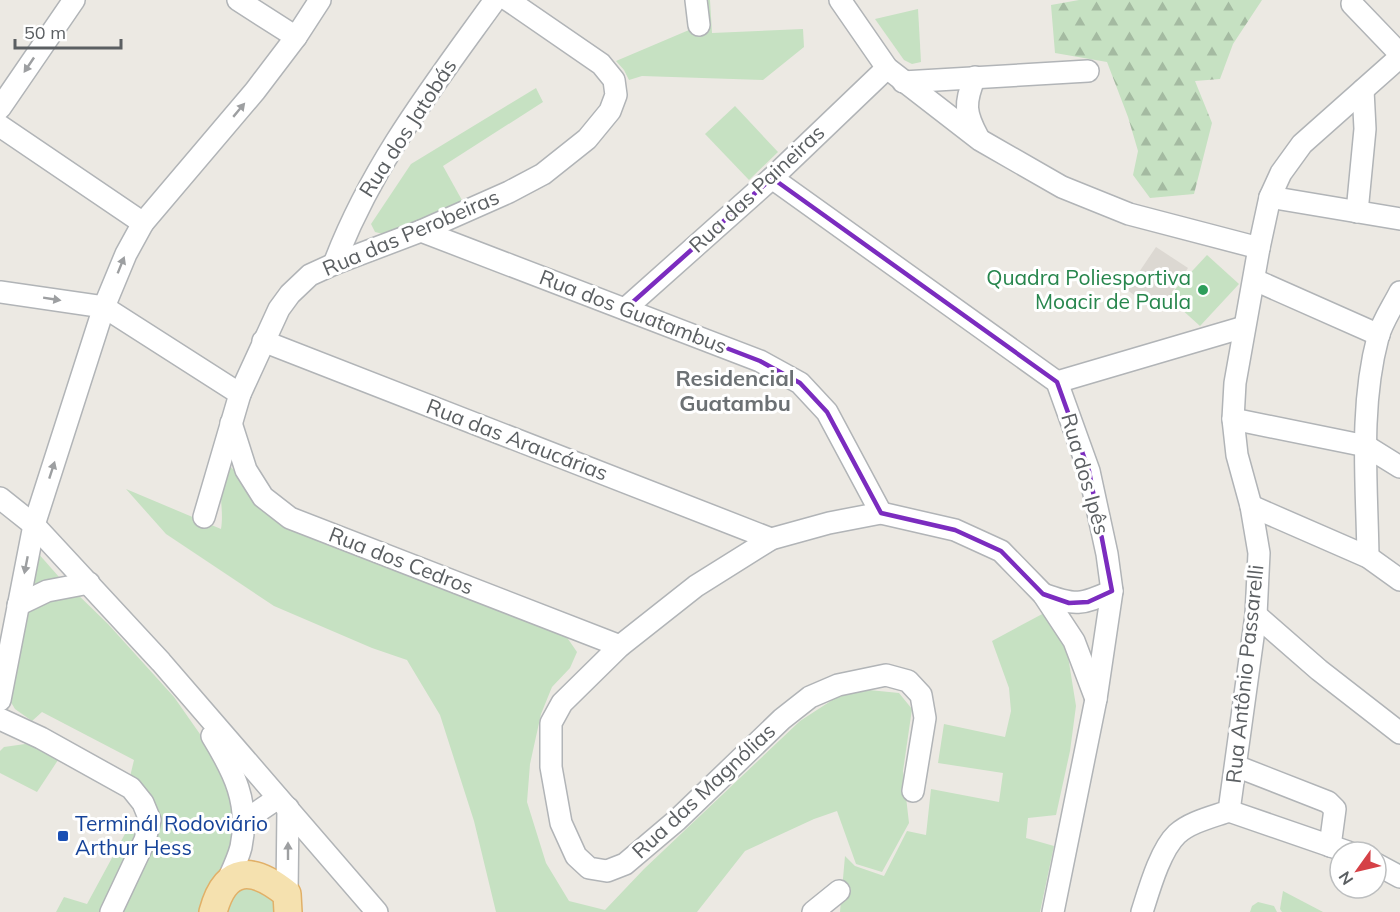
<svg xmlns="http://www.w3.org/2000/svg" width="1400" height="912" font-family="Mulish,sans-serif">
<style>
.education{fill:#dcd8d2}
.forest{fill:url(#forest-firs)}
.park{fill:#c6e1c2}
.lines{fill:none;stroke-linecap:round;stroke-linejoin:round}
.minor-casing{stroke:#b1b4b7;stroke-width:24}
.major-casing{stroke:#e1b068;stroke-width:30}
.minor{stroke:#fff;stroke-width:21}
.major{stroke:#f5e1af;stroke-width:27}
.oneway{fill:#9d9fa1}
.marked{fill:none;stroke:#7b2cbf;stroke-width:4.5;stroke-linejoin:round}
.leisure-dot{fill:#2e9e5b;stroke:#fff;stroke-width:2}
.transit-dot{fill:#1a4fb4;stroke:#fff;stroke-width:2}
.labels{text-anchor:middle;stroke-width:6;stroke-linejoin:round;paint-order:stroke}
.street-label{font-size:21px;fill:#5b5f62;stroke:#fff}
.leisure-label{font-size:21px;fill:#27864d;stroke:#fff;text-anchor:end}
.transit-label{font-size:21px;fill:#164399;stroke:#fff;text-anchor:start}
.neighbourhood-label{font-size:22px;font-weight:bold;fill:#6c7174;stroke:#fff}
</style>
<defs>
<pattern id="forest-firs" width="22" height="20" patternUnits="userSpaceOnUse" patternTransform="scale(1.5)"><rect width="22" height="20" fill="#c6e1c2"/><path d="M5 1l3.5 6h-7zM16 11l3.5 6h-7z" fill="#a4baa1"/></pattern>
</defs>
<rect width="100%" height="100%" fill="#ece9e3"/>
<polygon class="education" points="1156,247 1188,268 1159,312 1127,290"/>
<polygon class="forest" points="1079,0 1262,0 1233,44 1220,79 1195,81 1212,123 1194,194 1150,198 1133,175 1138,151 1128,117 1107,62 1055,53 1051,5"/>
<g class="park">
<polygon points="687,0 710,0 712,33 803,29 804,47 763,80 642,76 629,80 624,70 616,61 689,30"/>
<polygon points="918,9 921,62 912,64 904,60 875,19"/>
<polygon points="536,88 543,102 443,166 463,202 383,234 375,232 371,224 411,164"/>
<polygon points="735,106 778,152 749,180 705,134"/>
<polygon points="1207,255 1239,284 1200,326 1168,297"/>
<path d="M 230,466 L 241,478 L 262,509 L 282,526 L 529,619 L 566,636 L 577,652 L 570,668 L 552,687 L 541,714 L 530,764 L 527,802 L 546,863 L 569,901 L 605,910 L 644,869 L 800,721 L 840,695 L 869,690 L 899,693 L 912,709 L 903,771 L 909,823 L 882,872 L 856,864 L 837,811 L 814,819 L 745,851 L 697,912 L 496,912 L 474,821 L 440,715 L 407,660 L 372,648 L 274,606 L 166,534 L 126,489 L 221,529 C 225,505 214,489 230,466 Z"/>
<polygon points="37,552 59,577 29,589"/>
<polygon points="72,589 108,624 174,697 216,757 235,798 233,850 203,912 122,912 153,841 129,781 134,760 42,712 32,721 15,709 6,694 23,617 30,603"/>
<polygon points="1046,612 1067,650 1076,706 1070,751 1056,815 1028,818 1026,838 1054,846 1040,912 840,912 845,856 855,866 884,876 907,831 926,835 931,789 999,802 1003,773 938,763 944,724 1005,737 1011,711 1009,688 992,641"/>
<polygon points="25,744 39,747 60,757 37,792 0,773 0,751 4,747"/>
<polygon points="126,832 136,832 130,851 101,912 56,912 64,897 87,904"/>
<polygon points="235,885 272,892 278,912 219,912"/>
<polygon points="1283,891 1323,912 1282,912 1280,909"/>
<polygon points="1258,902 1274,906 1277,912 1250,912 1252,906"/>
</g>
<g class="lines">
<g class="minor-casing">
<g id="minor">
<polyline points="238,0 296,37"/>
<polyline points="696,0 699,25"/>
<polyline points="840,0 887,68 980,140 1062,187 1129,214 1259,248"/>
<polyline points="1352,4 1400,54"/>
<path d="M 975,77 C 964,103 965,113 978,137"/>
<polyline points="903,82 1088,71"/>
<polyline points="0,108 74,0"/>
<polyline points="0,126 143,223"/>
<polyline points="772,178 1057,382 1089,471 1107,554 1112,591 1096,699 1053,912"/>
<polyline points="1270,197 1400,219"/>
<polyline points="1357,212 1365,129 1363,90"/>
<polyline points="421,231 760,361 800,383 827,412 881,513"/>
<path d="M 334,264 C 372,164 433,86 495,0"/>
<polyline points="1255,280 1379,335"/>
<polyline points="0,292 104,307 240,394"/>
<polyline points="625,309 772,178 887,68"/>
<polyline points="263,341 771,539"/>
<polyline points="1057,382 1244,327"/>
<polyline points="1233,419 1366,446 1400,467"/>
<polyline points="231,423 246,470 263,497 290,518 620,646"/>
<polyline points="0,498 34,525 161,662 377,912"/>
<polyline points="1251,506 1368,557 1400,580"/>
<polyline points="204,517 240,394 279,309 290,294 310,275 334,264 421,231 509,192 543,174 587,139 610,111 616,95 614,80 601,64 508,0"/>
<path d="M 1368,557 C 1367,484 1359,408 1378,337 C 1382,322 1393,306 1400,292"/>
<path d="M 1043,594 C 1076,606 1081,605 1112,591"/>
<polyline points="18,605 47,591 89,583"/>
<polyline points="1256,615 1319,670 1400,733"/>
<polyline points="0,700 34,525 104,307 126,254 143,223 255,91 296,37 320,0"/>
<polyline points="0,719 41,738 131,788 143,803 150,820 145,840 111,912"/>
<path d="M 212,736 C 234,772 250,803 241,847 C 238,859 232,871 227,882"/>
<polyline points="1236,766 1328,802 1335,809 1330,846"/>
<polyline points="913,791 925,718 921,695 908,681 886,675 838,685 810,697 782,719 677,820 625,864 607,871 589,868 576,856 561,823 551,767 551,723 562,703 620,646 696,586 771,539 829,523 881,513 955,530 1001,551 1043,594 1074,641 1096,699"/>
<polyline points="1229,811 1348,852"/>
<polyline points="244,821 278,798"/>
<polyline points="1376,864 1400,877"/>
<polyline points="287,894 288,808"/>
<polyline points="813,912 839,891"/>
<path d="M 1142,912 C 1149,890 1160,850 1177,834 C 1190,822 1212,817 1229,811 L 1256,615 L 1259,553 L 1251,506 L 1237,455 L 1233,419 L 1235,383 L 1259,248 L 1270,197 L 1281,173 L 1302,144 L 1400,57"/>
</g>
</g>
<g class="major-casing">
<path id="major" d="M 213,912 C 226,864 254,867 287,894 L 288,912"/>
</g>
<use href="#minor" class="minor"/>
<use href="#major" class="major"/>
</g>
<defs><path id="oneway-solid" d="M-6-.8H1V-3.2L6.5 0L1 3.2V.8H-6Z" transform="scale(1.5)"/></defs>
<g class="oneway">
<use href="#oneway-solid" transform="translate(29 65) rotate(124)"/>
<use href="#oneway-solid" transform="translate(239 110) rotate(-50)"/>
<use href="#oneway-solid" transform="translate(121 265) rotate(-68)"/>
<use href="#oneway-solid" transform="translate(52 299) rotate(9)"/>
<use href="#oneway-solid" transform="translate(52 470) rotate(-72)"/>
<use href="#oneway-solid" transform="translate(26 565) rotate(101)"/>
<use href="#oneway-solid" transform="translate(288 851) rotate(-90)"/>
</g>
<path class="marked" d="M 772,178 L 1057,382 L 1089,471 L 1112,591 L 1088,602 L 1069,603 L 1043,594 L 1001,551 L 955,530 L 881,513 L 827,412 L 800,383 L 760,361 L 625,309 Z"/>
<circle class="leisure-dot" cx="1203" cy="290" r="6"/>
<rect class="transit-dot" x="57" y="830" width="12" height="12" rx="3"/>
<g class="labels">
<g class="street-label">
<text transform="translate(408 128) rotate(-57)" y="7">Rua dos Jatobás</text>
<text transform="translate(757 189) rotate(-43)" y="7">Rua das Paineiras</text>
<text transform="translate(411 233) rotate(-23)" y="7">Rua das Perobeiras</text>
<text transform="translate(633 312) rotate(21)" y="7">Rua dos Guatambus</text>
<text transform="translate(517 440) rotate(21)" y="7">Rua das Araucárias</text>
<text transform="translate(1085 474) rotate(74)" y="7">Rua dos Ipês</text>
<text transform="translate(401 561) rotate(21)" y="7">Rua dos Cedros</text>
<text transform="translate(1245 674) rotate(-84)" y="7">Rua Antônio Passarelli</text>
<text transform="translate(704 791) rotate(-43)" y="7">Rua das Magnólias</text>
</g>
<g class="leisure-label">
<text x="1191" y="285">Quadra Poliesportiva<tspan x="1191" dy="24">Moacir de Paula</tspan></text>
</g>
<g class="transit-label">
<text x="75" y="831">Terminál Rodoviário<tspan x="75" dy="24">Arthur Hess</tspan></text>
</g>
<g class="neighbourhood-label">
<text x="735" y="386">Residencial<tspan x="735" dy="25">Guatambu</tspan></text>
</g>
</g>
<g transform="translate(1358 870) rotate(236)"><circle r="28" fill="#ffffff" stroke="#bdbfc0" stroke-width="1.5"/>
<path d="M0-4.5L10 22L0 15L-10 22Z" fill="#d54147"/>
<text y="-9" font-size="16" font-weight="bold" text-anchor="middle" fill="#5b5f62">N</text>
</g>
<path d="M15 39v9h106v-9" fill="none" stroke="#5b5f62" stroke-width="3"/>
<text x="24" y="39" font-size="18" fill="#5b5f62" stroke="#ffffff" stroke-width="4.5" paint-order="stroke">50 m</text>
</svg>
